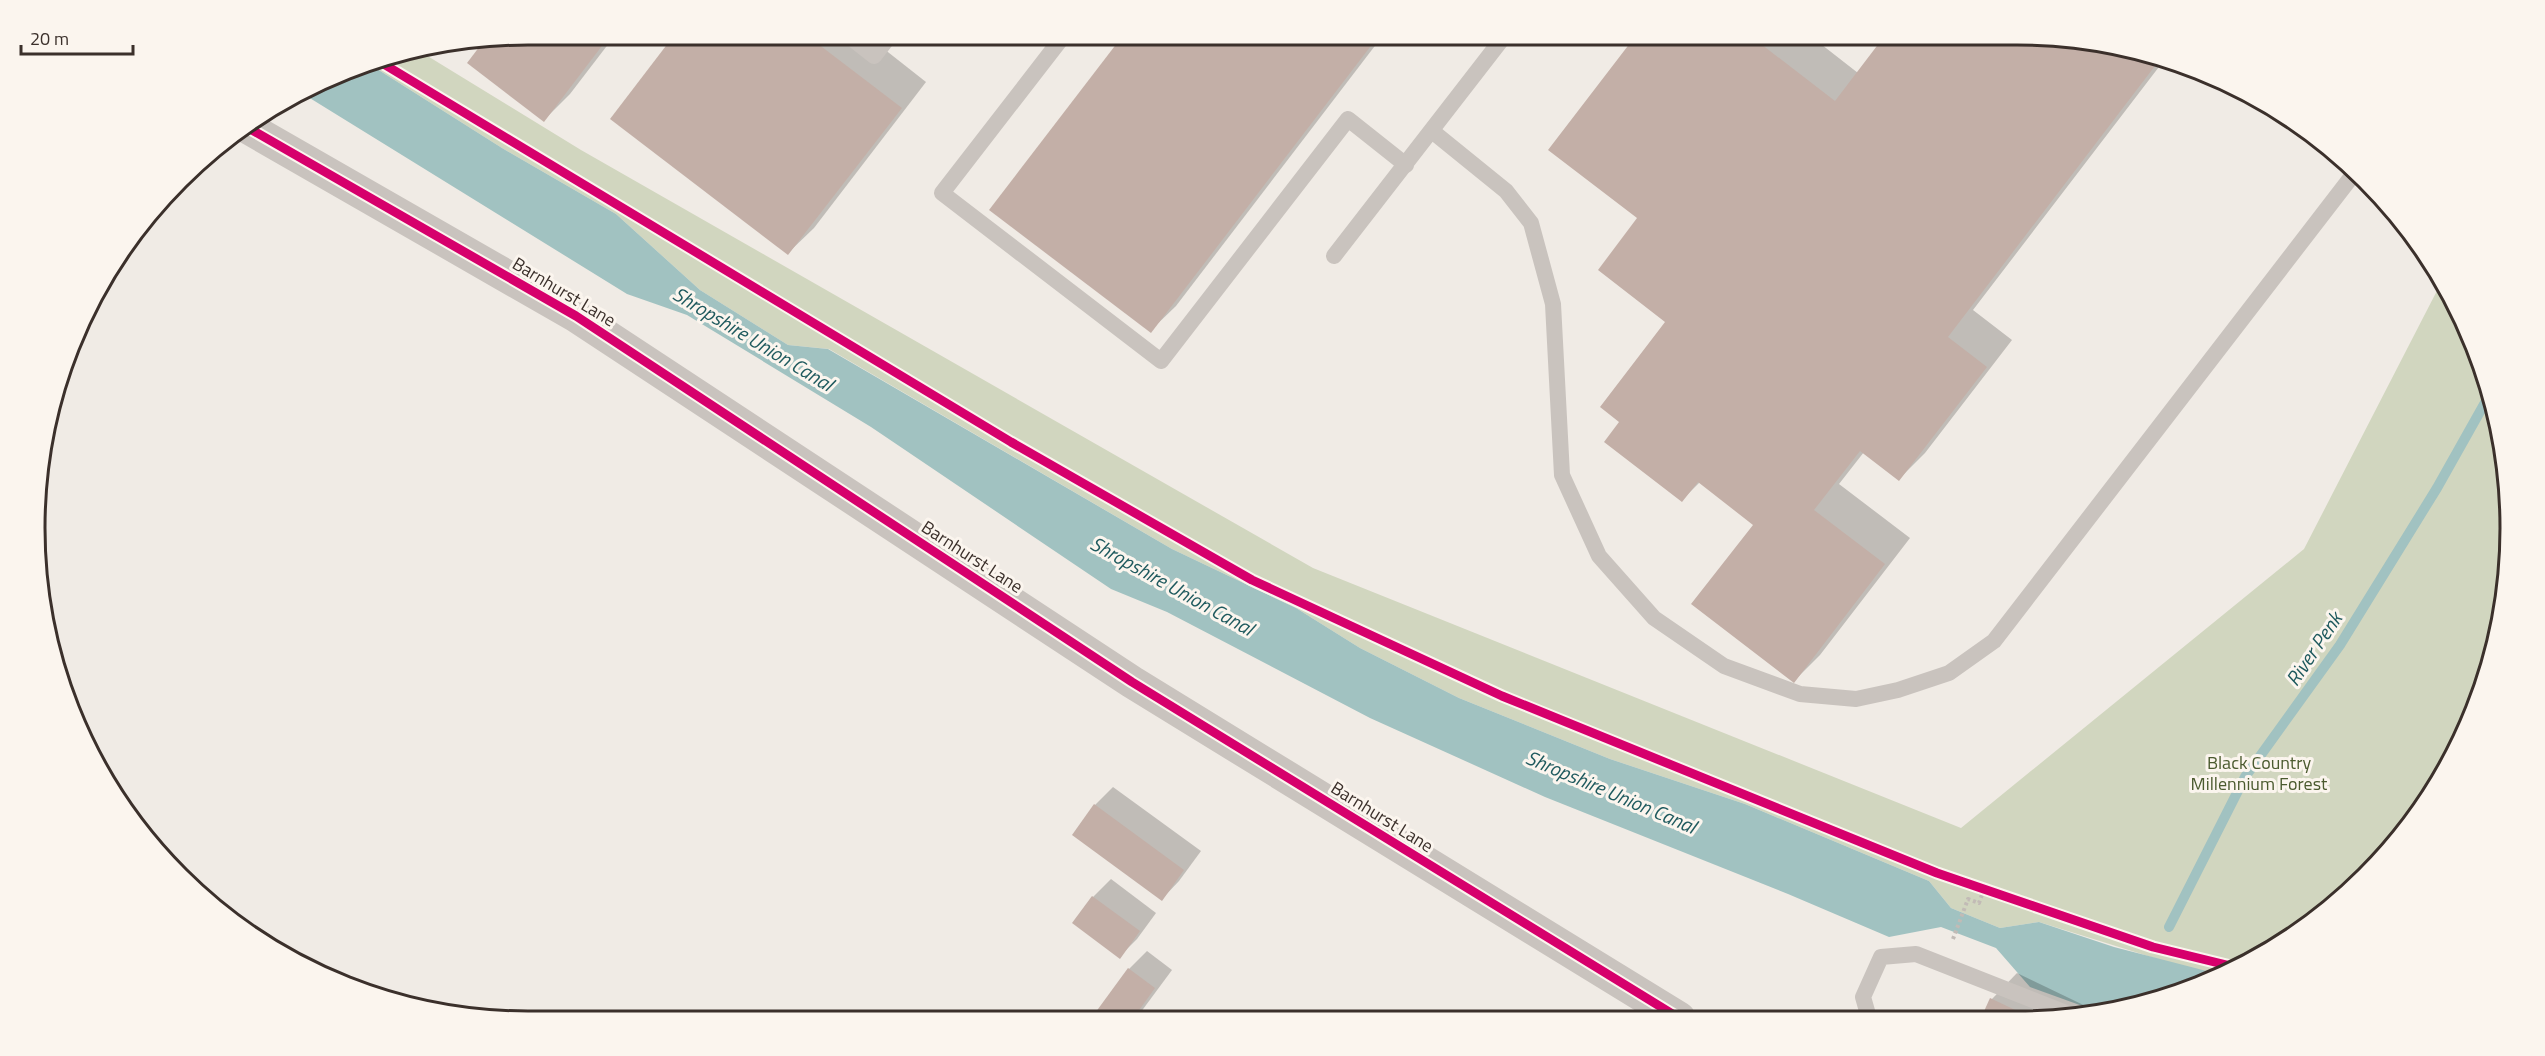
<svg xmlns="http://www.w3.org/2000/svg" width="2545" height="1056" font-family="'Titillium Web',sans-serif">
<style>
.green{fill:#d1d6bf}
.water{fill:#a1c2c1}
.shadow{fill:#0003}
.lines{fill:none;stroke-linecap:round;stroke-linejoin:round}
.stream{stroke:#a1c2c1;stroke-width:10}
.building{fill:#c3afa7}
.path{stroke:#c2bbb6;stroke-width:4;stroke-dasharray:3 3;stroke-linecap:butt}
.service{stroke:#c9c3be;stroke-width:16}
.tertiary{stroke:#c9c3be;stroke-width:33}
.cycleway-casing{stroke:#fbf5ee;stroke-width:13}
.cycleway{stroke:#d6006c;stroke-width:9}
.labels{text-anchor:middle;stroke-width:6;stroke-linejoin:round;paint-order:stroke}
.street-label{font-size:18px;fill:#3b302b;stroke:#fbf5ee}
.park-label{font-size:18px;fill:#4a5a2e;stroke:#fbf5ee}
.water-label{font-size:20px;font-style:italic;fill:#1f5a5e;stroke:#fbf5ee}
.rim{fill:none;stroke:#3b302b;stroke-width:3}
</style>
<rect width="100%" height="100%" fill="#f0ebe5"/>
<polygon class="green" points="421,52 581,150 1313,568 1961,828 2304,549 2442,281 2459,309 2494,400 2509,495 2506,592 2484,686 2428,802 2342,899 2235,971 2222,975 2183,967 2039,922 2000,928 1951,908 1929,881 1745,804 1610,759 1459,698 1360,648 1296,608 1172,549 829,349 788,345 700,290 616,214 502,148 366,62"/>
<polygon class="water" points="366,62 502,148 616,214 700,290 788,345 828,349 1172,549 1296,608 1360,648 1459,698 1610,759 1745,804 1929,881 1951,908 2000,928 2039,922 2114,947 2222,975 2099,1012 2030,987 1996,948 1941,927 1889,937 1788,894 1545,797 1370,718 1167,612 1111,589 871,427 687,315 627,294 300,92"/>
<g class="shadow">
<polygon points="528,34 616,34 570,94 544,120 469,62 485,42"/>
<polygon points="677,34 865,34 926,82 814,228 788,253"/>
<polygon points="1126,34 1384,34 1176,306 1150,331"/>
<polygon points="1639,34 1808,34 1858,73 2017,34 2165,59 1973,310 2012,340 1925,453 1899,479 1864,452 1839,484 1910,538 1820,655 1794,681 1755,524 1700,482 1682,500 1621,422 1667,321 1639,218"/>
<polygon points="1113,787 1201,851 1179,881 1162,899 1074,835 1095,805"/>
<polygon points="1111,879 1156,913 1137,939 1119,957 1093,897"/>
<polygon points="1147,951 1172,970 1135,1020 1092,1020 1129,969"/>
<polygon points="2017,973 2098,1012 2082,1017 1983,1017 1992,999"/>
</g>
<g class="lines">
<polyline class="stream" points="2169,927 2245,777 2340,645 2437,488 2491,392"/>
</g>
<g class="building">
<polygon points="528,34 611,34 544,122 467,63 483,42"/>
<polygon points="675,34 805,34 902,108 788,255 610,119"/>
<polygon points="1124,34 1380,34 1151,333 989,210"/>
<polygon points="1637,34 1748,34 1835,101 1886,34 2017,34 2161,58 1948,337 1987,367 1899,481 1860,451 1814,510 1885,564 1794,683 1691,604 1753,525 1698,482 1682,502 1604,442 1619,422 1600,407 1665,322 1598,270 1637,218 1548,150"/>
<polygon points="1094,804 1184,870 1162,901 1072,835"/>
<polygon points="1092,896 1140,931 1120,959 1072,923"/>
<polygon points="1128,968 1155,988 1132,1020 1090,1020"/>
<polygon points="1990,998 2030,1017 1981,1018"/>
</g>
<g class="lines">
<g class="path">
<polyline points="377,60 1011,442 1252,580 1502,696 1937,873 2153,947 2239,968"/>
<polyline points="1953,939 1968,899 1979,903 1984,889"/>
</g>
<g class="service">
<polyline points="846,34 874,56 891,34"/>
<polyline points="1065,34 942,193 1161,361 1348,119 1406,165"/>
<polyline points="1432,131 1506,191 1531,223 1553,304 1562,475 1599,556 1654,618 1724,666 1800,694 1856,699 1898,690 1949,673 1994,641 2356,171"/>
<polyline points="1334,256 1506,34"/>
<polyline points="1869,1018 1863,997 1881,957 1916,954 2076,1017"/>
</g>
<polyline class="tertiary" points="245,126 576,316 1132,682 1679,1018"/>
<g class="cycleway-casing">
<g id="cycleway">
<polyline points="377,60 1011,442 1252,580 1502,696 1937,873 2153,947 2239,968"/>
<polyline points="245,126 576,316 1132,682 1679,1018"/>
</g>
</g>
<use href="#cycleway" class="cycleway"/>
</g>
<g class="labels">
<g class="street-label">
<text transform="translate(564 292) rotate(31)" y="6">Barnhurst Lane</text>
<text transform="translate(972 557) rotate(33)" y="6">Barnhurst Lane</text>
<text transform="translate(1382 817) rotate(32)" y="6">Barnhurst Lane</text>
</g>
<g class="park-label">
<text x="2259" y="769">Black Country<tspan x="2259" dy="21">Millennium Forest</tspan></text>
</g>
<g class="water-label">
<text transform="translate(753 339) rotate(31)" y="7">Shropshire Union Canal</text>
<text transform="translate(1172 586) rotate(29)" y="7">Shropshire Union Canal</text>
<text transform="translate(2314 649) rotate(-56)" y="7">River Penk</text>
<text transform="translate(1611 792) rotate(23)" y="7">Shropshire Union Canal</text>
</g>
</g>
<path d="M0 0H2545V1056H0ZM528 45H2017A483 483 0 0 1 2500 528V528A483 483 0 0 1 2017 1011H528A483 483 0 0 1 45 528V528A483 483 0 0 1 528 45Z" fill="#fbf5ee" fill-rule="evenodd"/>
<path class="rim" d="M528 45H2017A483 483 0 0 1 2500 528V528A483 483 0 0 1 2017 1011H528A483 483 0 0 1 45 528V528A483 483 0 0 1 528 45Z"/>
<path d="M21 45v9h112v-9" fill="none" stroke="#3b302b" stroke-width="3"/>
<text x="30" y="45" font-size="18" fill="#3b302b" stroke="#fbf5ee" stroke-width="4.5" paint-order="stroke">20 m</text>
</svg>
